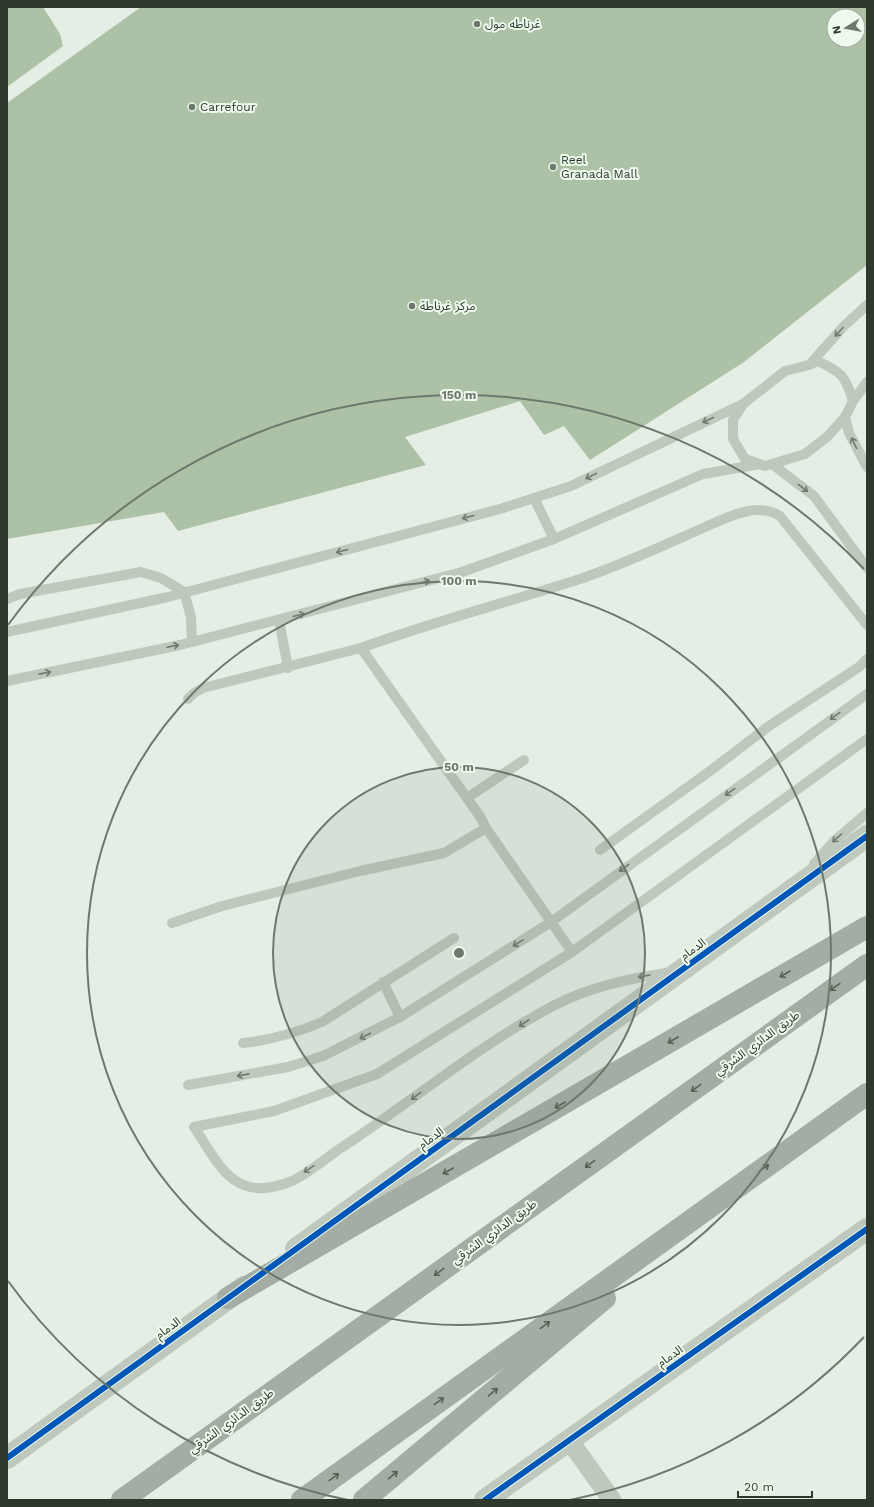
<svg xmlns="http://www.w3.org/2000/svg" width="874" height="1507" font-family="'Work Sans','Noto Sans Arabic',sans-serif">
<style>
.building{fill:#adc1a7;fill-rule:evenodd}
.lines{fill:none;stroke-linecap:round;stroke-linejoin:round}
.service{stroke:#bec8bd;stroke-width:10}
.minor{stroke:#bec8bd;stroke-width:19}
.tertiary{stroke:#bec8bd;stroke-width:22}
.motorway{stroke:#a4ada4;stroke-width:22}
.cycleway-casing{stroke:#edfaed;stroke-width:8}
.cycleway{stroke:#0057b8;stroke-width:6}
.oneway{stroke:#6f796d}
.oneway2{stroke:#576255}
.ring{fill:none;stroke:#6e786c;stroke-width:2}
.poi-dot{fill:#6e786c;stroke:#edfaed;stroke-width:1.5}
.labels{text-anchor:middle;stroke-width:4;stroke-linejoin:round;paint-order:stroke}
.poi-label{font-size:12px;fill:#2e392b;stroke:#edfaed;text-anchor:start}
.street-label{font-size:12px;fill:#2e392b;stroke:#edfaed}
.centre{fill:#6e786c;stroke:#edfaed;stroke-width:2}
.ring-label{font-size:12px;text-anchor:middle;font-weight:bold;fill:#6e786c;stroke:#edfaed;stroke-width:4;stroke-linejoin:round;paint-order:stroke}
</style>
<rect width="100%" height="100%" fill="#e5eee5"/>
<g class="building">
<polygon points="7,7 43,7 60,34 63,46 7,87"/>
<path d="M 141,7 L 867,7 L 867,265 L 744,362 L 590,460 L 564,426 L 544,435 L 520,401 L 405,437 L 426,465 L 178,531 L 164,512 L 7,539 L 7,103 ZM 834,16 L 858,16 L 858,40 L 834,40 Z"/>
</g>
<g class="lines">
<g class="service">
<path d="M 817,361 C 841,371 846,377 853,401 L 845,417 L 828,436 L 805,454 L 765,466 L 745,459 L 733,439 L 733,420 L 743,404 L 785,371 L 809,365 Z"/>
<polyline points="810,364 844,326 867,305"/>
<polyline points="853,401 867,382"/>
<polyline points="845,417 849,433 867,467"/>
<polyline points="772,464 814,496 867,568"/>
<polyline points="534,498 554,539"/>
<polyline points="7,599 20,594 141,572 161,578 184,592 191,617 192,642"/>
<polyline points="279,620 288,668"/>
<polyline points="7,632 168,597 500,509 571,486 743,404"/>
<path d="M 361,648 C 432,622 505,603 577,580 C 620,566 662,546 703,528 C 726,518 756,501 780,516 L 867,625"/>
<polyline points="7,681 180,645 462,572 554,539 703,474 760,464"/>
<polyline points="467,798 524,760"/>
<polyline points="486,828 572,952"/>
<polyline points="600,850 710,771 769,726 859,667 867,659"/>
<polyline points="814,864 834,841 867,813"/>
<polyline points="172,923 222,906 360,871 444,853 486,828 481,818 361,648 203,688 194,693 188,699"/>
<path d="M 671,972 C 629,979 591,986 553,1006 C 479,1045 414,1100 344,1146 C 328,1156 312,1171 294,1180 C 284,1185 268,1189 256,1188 C 224,1185 211,1151 194,1127 L 274,1111 L 377,1074 L 572,952 L 867,739"/>
<polyline points="383,982 400,1017"/>
<path d="M 243,1043 C 271,1040 296,1033 322,1022 L 454,938"/>
<polyline points="188,1085 288,1067 323,1056 400,1017 551,922 867,694"/>
</g>
<polyline class="minor" points="569,1440 612,1500"/>
<g class="tertiary">
<polyline points="296,1249 867,836"/>
<polyline points="7,1458 244,1287"/>
<polyline points="485,1500 867,1229"/>
</g>
<g class="motorway">
<polyline points="228,1298 867,927"/>
<polyline points="122,1500 867,965"/>
<polyline points="302,1500 867,1094"/>
<polyline points="364,1500 605,1298"/>
</g>
<g class="cycleway-casing">
<g id="cycleway">
<polyline points="7,1458 867,836"/>
<polyline points="485,1500 867,1229"/>
</g>
</g>
<use href="#cycleway" class="cycleway"/>
</g>
<defs><path id="oneway-shaft" d="M-6 0H5M1.5-3L5.5 0L1.5 3" fill="none" stroke-width="1.6" stroke-linecap="round" stroke-linejoin="round"/></defs>
<g class="oneway">
<use href="#oneway-shaft" transform="translate(839 332) rotate(132)"/>
<use href="#oneway-shaft" transform="translate(708 420) rotate(155)"/>
<use href="#oneway-shaft" transform="translate(854 443) rotate(-116)"/>
<use href="#oneway-shaft" transform="translate(591 476) rotate(154)"/>
<use href="#oneway-shaft" transform="translate(803 488) rotate(37)"/>
<use href="#oneway-shaft" transform="translate(468 517) rotate(165)"/>
<use href="#oneway-shaft" transform="translate(342 551) rotate(165)"/>
<use href="#oneway-shaft" transform="translate(424 582) rotate(-15)"/>
<use href="#oneway-shaft" transform="translate(299 615) rotate(-14)"/>
<use href="#oneway-shaft" transform="translate(173 646) rotate(-12)"/>
<use href="#oneway-shaft" transform="translate(45 673) rotate(-11)"/>
<use href="#oneway-shaft" transform="translate(835 716) rotate(144)"/>
<use href="#oneway-shaft" transform="translate(730 792) rotate(144)"/>
<use href="#oneway-shaft" transform="translate(837 838) rotate(138)"/>
<use href="#oneway-shaft" transform="translate(624 868) rotate(144)"/>
<use href="#oneway-shaft" transform="translate(518 943) rotate(148)"/>
<use href="#oneway-shaft" transform="translate(644 976) rotate(170)"/>
<use href="#oneway-shaft" transform="translate(524 1023) rotate(147)"/>
<use href="#oneway-shaft" transform="translate(365 1036) rotate(152)"/>
<use href="#oneway-shaft" transform="translate(243 1075) rotate(169)"/>
<use href="#oneway-shaft" transform="translate(416 1096) rotate(143)"/>
<use href="#oneway-shaft" transform="translate(309 1169) rotate(146)"/>
</g>
<g class="oneway2">
<use href="#oneway-shaft" transform="translate(785 974) rotate(150)"/>
<use href="#oneway-shaft" transform="translate(835 987) rotate(144)"/>
<use href="#oneway-shaft" transform="translate(673 1040) rotate(150)"/>
<use href="#oneway-shaft" transform="translate(696 1088) rotate(144)"/>
<use href="#oneway-shaft" transform="translate(560 1105) rotate(150)"/>
<use href="#oneway-shaft" transform="translate(590 1164) rotate(144)"/>
<use href="#oneway-shaft" transform="translate(764 1168) rotate(-36)"/>
<use href="#oneway-shaft" transform="translate(448 1171) rotate(150)"/>
<use href="#oneway-shaft" transform="translate(439 1272) rotate(144)"/>
<use href="#oneway-shaft" transform="translate(545 1325) rotate(-36)"/>
<use href="#oneway-shaft" transform="translate(493 1392) rotate(-40)"/>
<use href="#oneway-shaft" transform="translate(439 1401) rotate(-36)"/>
<use href="#oneway-shaft" transform="translate(393 1475) rotate(-40)"/>
<use href="#oneway-shaft" transform="translate(334 1477) rotate(-36)"/>
</g>
<circle cx="459" cy="953" r="186" fill="#6e786c" fill-opacity=".12"/>
<g class="ring">
<circle cx="459" cy="953" r="186"/>
<circle cx="459" cy="953" r="372"/>
<path d="M864 1337A558 558 0 0 1 570 1500M348 1500A558 558 0 0 1 8 1281M8 625A558 558 0 0 1 864 569"/>
</g>
<g class="poi-dot">
<circle cx="477" cy="24" r="4"/>
<circle cx="192" cy="107" r="4"/>
<circle cx="553" cy="167" r="4"/>
<circle cx="412" cy="306" r="4"/>
</g>
<g class="labels">
<g class="poi-label">
<text x="485" y="28">غرناطه مول</text>
<text x="200" y="111">Carrefour</text>
<text x="561" y="164">Reel<tspan x="561" dy="14">Granada Mall</tspan></text>
<text x="420" y="310">مركز غرناطة</text>
</g>
<g class="street-label">
<text transform="translate(693 949) rotate(-36)" y="4">الدمام</text>
<text transform="translate(757 1043) rotate(-36)" y="4">طريق الدائري الشرقي</text>
<text transform="translate(431 1138) rotate(-36)" y="4">الدمام</text>
<text transform="translate(494 1232) rotate(-36)" y="4">طريق الدائري الشرقي</text>
<text transform="translate(168 1328) rotate(-36)" y="4">الدمام</text>
<text transform="translate(670 1356) rotate(-35)" y="4">الدمام</text>
<text transform="translate(231 1421) rotate(-36)" y="4">طريق الدائري الشرقي</text>
</g>
</g>
<circle cx="459" cy="953" r="6" class="centre"/>
<g class="ring-label">
<text x="459" y="399">150 m</text>
<text x="459" y="585">100 m</text>
<text x="459" y="771">50 m</text>
</g>
<rect width="874" height="1507" fill="none" stroke="#2e392b" stroke-width="16"/>
<g transform="translate(846 28) rotate(259)"><circle r="19" fill="#edfaed" stroke="#a1ad9f"/>
<path d="M0-3L7 15L0 10L-7 15Z" fill="#6e786c"/>
<text y="-6" font-size="11" font-weight="bold" text-anchor="middle" fill="#2e392b">N</text>
</g>
<path d="M738 1491v6h74v-6" fill="none" stroke="#2e392b" stroke-width="2"/>
<text x="744" y="1491" font-size="12" fill="#2e392b" stroke="#edfaed" stroke-width="3" paint-order="stroke">20 m</text>
</svg>
